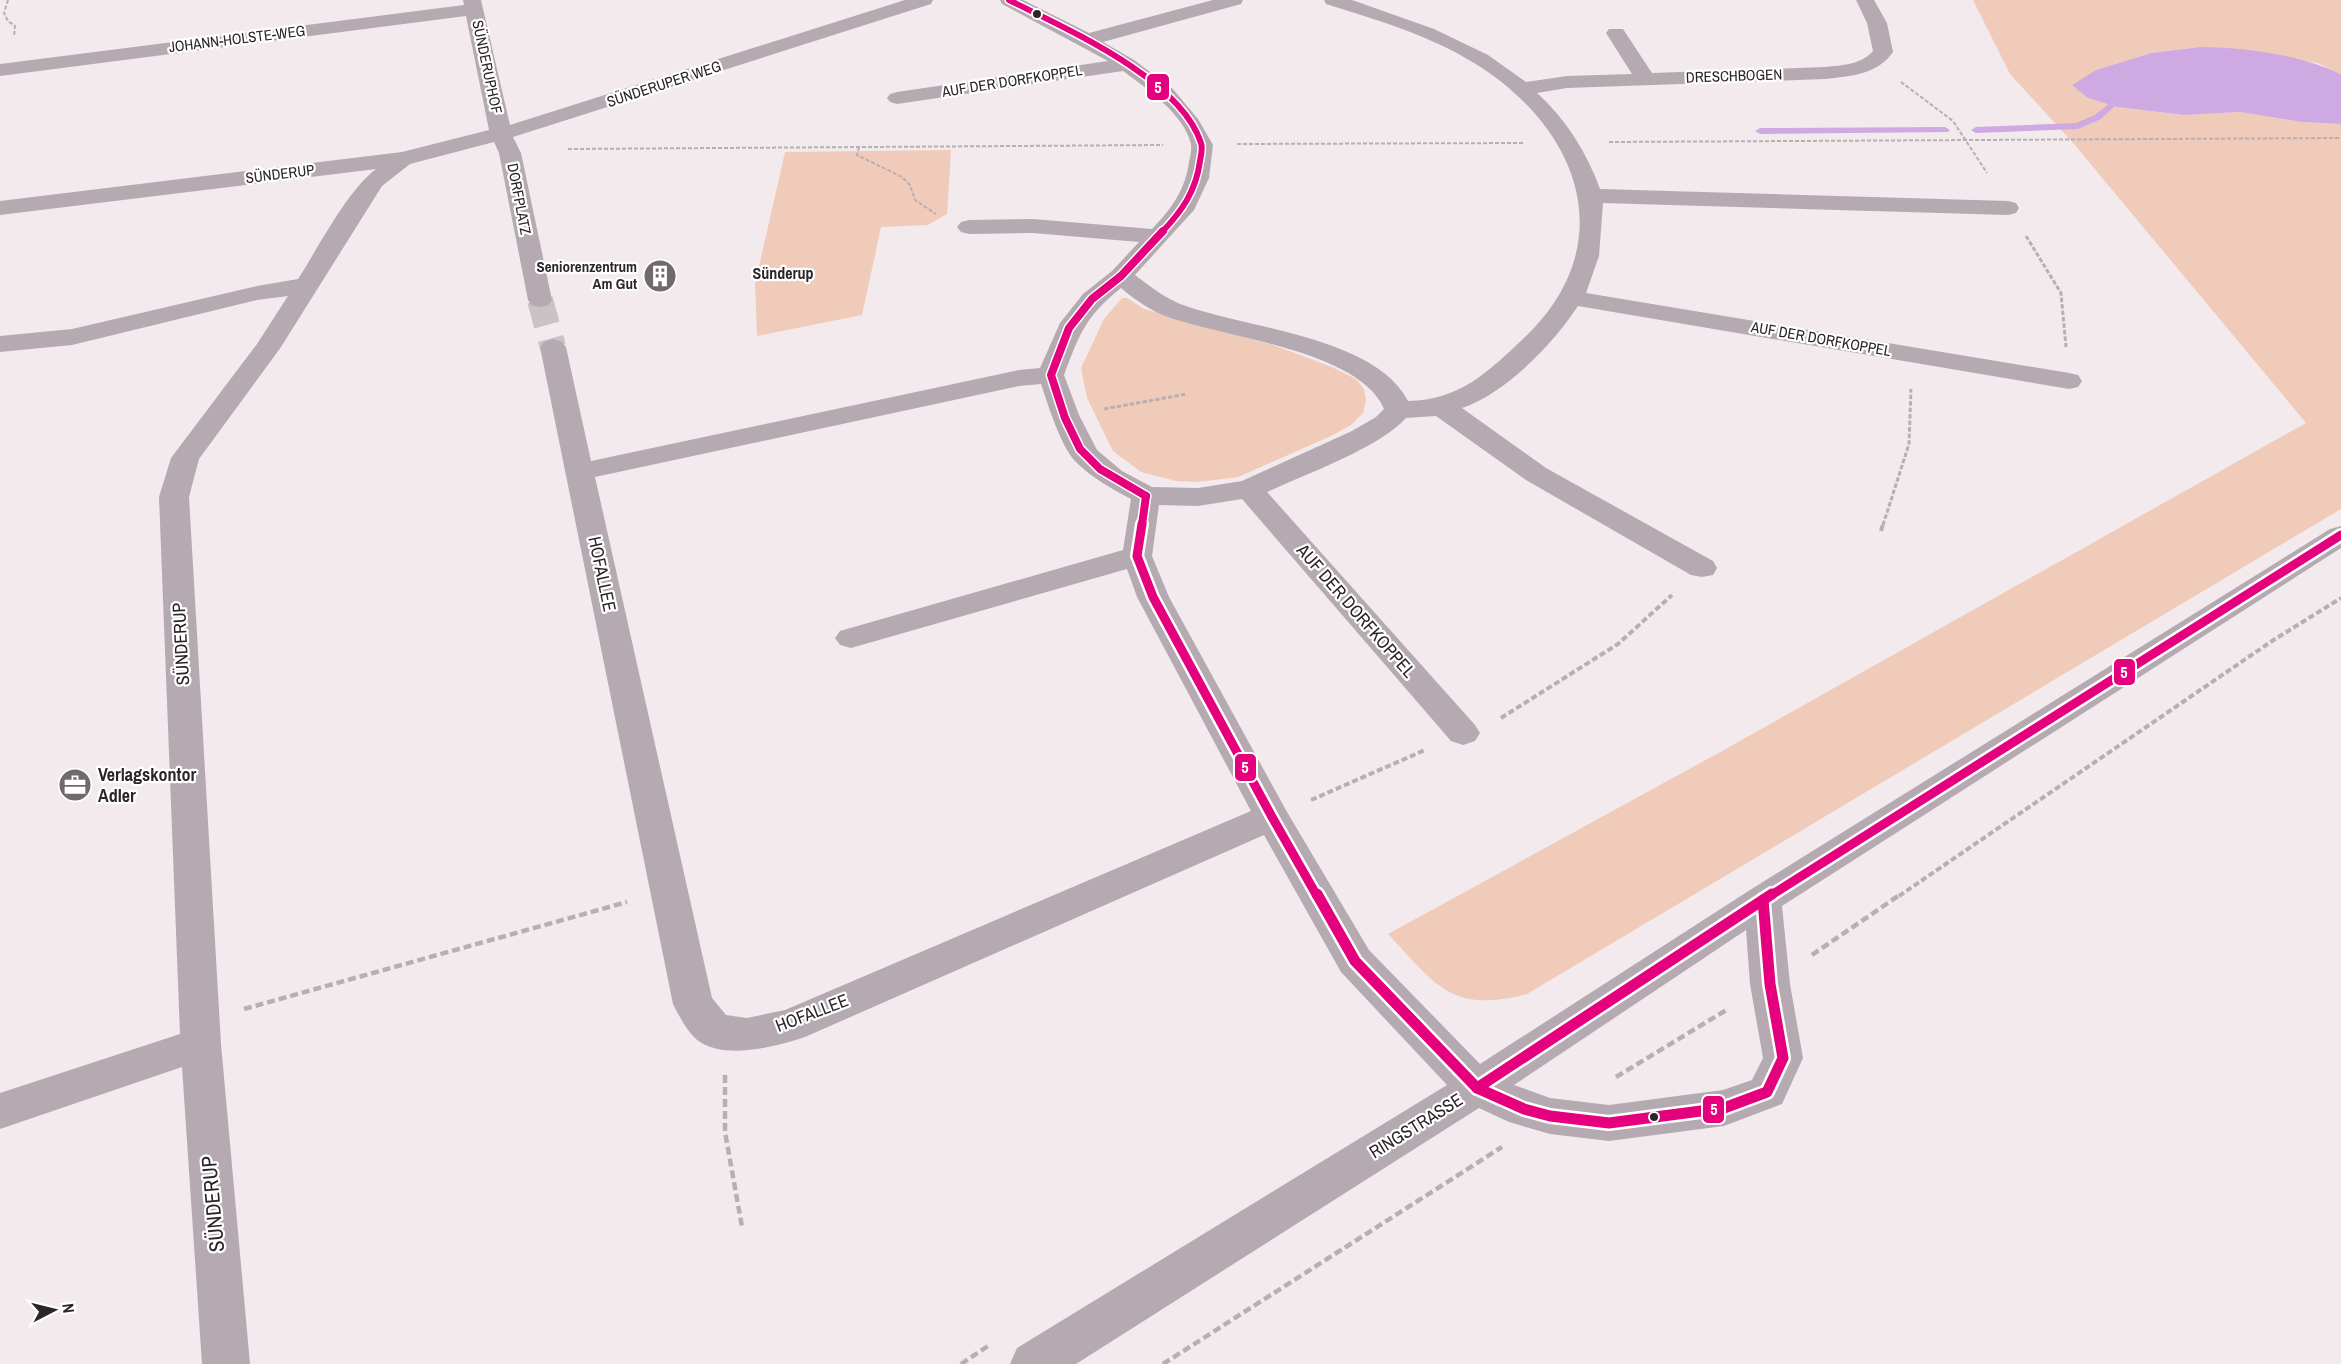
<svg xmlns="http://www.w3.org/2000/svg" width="2341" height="1364" font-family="'Archivo Narrow',sans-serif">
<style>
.green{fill:#f1cbba}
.water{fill:#cfaae2}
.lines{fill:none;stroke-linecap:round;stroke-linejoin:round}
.stream{fill:#cfaae2;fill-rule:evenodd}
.minor-tunnel{stroke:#cac3c5;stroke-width:26;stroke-dasharray:26 14;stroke-linecap:butt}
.path-far3{stroke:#b8afb5;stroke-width:2;stroke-dasharray:4 2;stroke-linecap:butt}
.path-far2{stroke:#b8afb5;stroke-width:3;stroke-dasharray:4.5 2;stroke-linecap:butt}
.path-far1{stroke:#b8afb5;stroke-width:4;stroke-dasharray:6 3;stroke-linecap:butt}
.path{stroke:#b8afb5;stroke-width:4.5;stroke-dasharray:8 4;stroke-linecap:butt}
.minor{fill:#b6aab2;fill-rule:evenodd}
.bus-1-far3-casing{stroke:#fff;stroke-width:9}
.bus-1-far2-casing{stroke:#fff;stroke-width:11}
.bus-1-far1-casing{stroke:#fff;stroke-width:14}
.bus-1-casing{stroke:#fff;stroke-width:16}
.bus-1-far3{stroke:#e5007d;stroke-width:6}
.bus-1-far2{stroke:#e5007d;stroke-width:8}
.bus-1-far1{stroke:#e5007d;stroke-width:9}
.bus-1{stroke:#e5007d;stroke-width:11}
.bus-dot{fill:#2b2527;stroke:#fff;stroke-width:2}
.labels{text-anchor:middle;stroke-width:4.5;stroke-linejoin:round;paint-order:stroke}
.far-street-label{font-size:15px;fill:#2b2527;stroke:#fff}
.far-poi-label{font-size:15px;font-weight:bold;fill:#2b2527;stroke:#fff;text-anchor:end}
.far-neighbourhood-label{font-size:16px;font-weight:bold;fill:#2b2527;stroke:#fff}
.street-label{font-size:18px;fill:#2b2527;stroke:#fff}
.poi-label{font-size:18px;font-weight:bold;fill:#2b2527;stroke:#fff;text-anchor:start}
.near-street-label{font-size:21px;fill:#2b2527;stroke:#fff}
.line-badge{stroke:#fff;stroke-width:2}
.badge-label{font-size:16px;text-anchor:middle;font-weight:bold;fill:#fff}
</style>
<rect width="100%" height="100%" fill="#f2eaec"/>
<g class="green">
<path d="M 1973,0 L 2341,0 L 2341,74 L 2317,63 L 2200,47 L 2151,53 L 2096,70 L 2088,98 L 2117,107 L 2184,115 L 2240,112 L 2302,122 L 2341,124 L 2341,509 L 1527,994 C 1451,1014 1436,985 1388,934 L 1722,751 L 2306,423 L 2074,144 L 2010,74 Z"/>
<polygon points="951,150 947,214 928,225 881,227 862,315 757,336 755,284 785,152"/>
<polygon points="1122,298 1127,298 1144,309 1273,345 1332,367 1356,379 1364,389 1366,400 1363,413 1351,425 1331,436 1238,477 1198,482 1176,481 1141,472 1113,451 1087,398 1081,368 1104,319"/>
</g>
<path class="water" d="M 2200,47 C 2248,48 2297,54 2341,74 L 2341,124 L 2302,122 L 2240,112 L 2184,115 L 2117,107 L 2088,98 L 2072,85 L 2096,70 L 2151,53 Z"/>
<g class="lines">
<g class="stream">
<polygon points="2111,102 2116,105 2101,119 2078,129 1976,133 1971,130 1976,127 2076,123 2095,115"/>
<polygon points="1945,127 1950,130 1948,132 1760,134 1755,131 1760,128"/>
</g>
<polyline class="minor-tunnel" points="540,300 553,347"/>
<g class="path-far3">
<polyline points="8,0 4,13 8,21 15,26 14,36"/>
<polyline points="1901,82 1953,121 1987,173"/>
<polyline points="1609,142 2341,138"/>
<polyline points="1237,144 1523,143"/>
<polyline points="859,147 857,155 902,177 910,185 915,200 936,214"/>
<polyline points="568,149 1163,145"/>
</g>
<g class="path-far2">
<polyline points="2026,236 2061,293 2066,347"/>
<polyline points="1104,409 1187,394"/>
<polyline points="1883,525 1909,444 1911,389"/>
</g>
<g class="path-far1">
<polyline points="1881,531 1883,524"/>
<polyline points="1501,718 1618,644 1672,595"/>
<polyline points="1311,800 1425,750"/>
<polyline points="1899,896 2272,641 2341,598"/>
</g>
<g class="path">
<polyline points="1812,955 1901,894"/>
<polyline points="244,1009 627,902"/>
<polyline points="725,1075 725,1132 742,1227"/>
<polyline points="1616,1077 1728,1009"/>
<polyline points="961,1364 988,1346"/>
<polyline points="1163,1364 1502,1147"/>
</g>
<g class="minor">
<path d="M 463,0 L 481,0 L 510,125 L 905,0 L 933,0 L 931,4 L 513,137 L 521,153 L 552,300 L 549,305 L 540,307 L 531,305 L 528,300 L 499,153 L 494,142 L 410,164 L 382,186 L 281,347 L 199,459 L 189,497 L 221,1044 L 250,1364 L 202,1364 L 182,1067 L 0,1129 L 0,1093 L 180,1034 L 159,497 L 171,458 L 257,344 L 288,296 L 257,300 L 72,345 L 0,352 L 0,336 L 72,329 L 257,286 L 298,279 C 319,247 346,192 376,169 L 0,215 L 0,201 L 402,152 L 489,130 L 466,16 L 0,76 L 0,64 L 464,5 Z"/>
<path d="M 1000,0 L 1023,0 L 1089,33 L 1213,0 L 1243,0 L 1241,4 L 1103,42 L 1134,60 L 1173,89 L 1198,119 L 1213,145 L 1209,178 L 1194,210 L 1135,275 C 1151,287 1167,300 1186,306 C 1248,328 1376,338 1408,401 C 1460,400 1488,372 1524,338 C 1623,244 1580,128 1474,63 C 1429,35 1377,20 1326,4 L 1324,0 L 1352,0 L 1434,29 L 1488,55 L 1526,82 L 1567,76 L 1632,74 L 1606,33 L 1609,29 L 1623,29 L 1652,73 L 1825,67 C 1843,65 1860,65 1873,51 L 1867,23 L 1856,0 L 1874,0 L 1887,23 L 1893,52 C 1877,75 1851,76 1825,79 L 1567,88 L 1537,93 C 1566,119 1587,153 1600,189 L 2008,201 L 2016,203 L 2019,208 L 2016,213 L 2008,215 L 1603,203 L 1599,256 L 1586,293 L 2069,373 L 2078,375 L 2082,381 L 2078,387 L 2069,389 L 1578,306 C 1553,344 1506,393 1462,408 L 1546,468 L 1713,561 L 1717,568 L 1713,575 L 1702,577 L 1691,575 L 1526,480 L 1436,416 L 1406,418 C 1379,448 1306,474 1267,492 L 1475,725 L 1480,733 L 1475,741 L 1463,745 L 1451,741 L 1242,499 L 1198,506 L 1159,505 L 1152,556 L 1169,597 L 1287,812 L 1369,950 L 1480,1064 L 1750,890 L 2330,529 L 2341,526 L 2341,548 L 1782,906 L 1790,984 L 1803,1058 L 1782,1104 L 1724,1126 L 1609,1141 L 1550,1134 L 1509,1122 L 1479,1108 L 1076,1364 L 1010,1364 L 1017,1348 L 1447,1085 L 1341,972 L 1264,835 L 805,1037 C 777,1046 728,1060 700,1042 C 689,1035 679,1016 673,1004 L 540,347 L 544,342 L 553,339 L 562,342 L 566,347 L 591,461 L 1019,370 L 1040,368 L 1060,323 L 1083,294 L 1112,271 L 1139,242 L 1033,233 L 969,234 L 961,232 L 957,227 L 961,222 L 969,220 L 1033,219 L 1152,229 C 1171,209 1185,191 1189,162 C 1190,157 1192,149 1191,144 C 1184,114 1146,88 1123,71 L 897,104 L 890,102 L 887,98 L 890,94 L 897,92 L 1108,61 L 1002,4 ZM 1121,288 C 1135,300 1151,311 1168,317 C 1224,337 1360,351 1384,409 L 1376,417 L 1352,431 L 1242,481 L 1198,488 L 1152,487 L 1122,471 L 1097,450 L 1079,415 L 1064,375 C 1080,333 1085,317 1121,288 ZM 1041,384 C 1048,405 1061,447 1076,462 C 1092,478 1112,489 1131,499 L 1123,550 L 840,631 L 835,638 L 840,645 L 851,648 L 1127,569 L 1137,597 L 1251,811 L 785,1010 L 747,1018 L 726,1015 L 712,998 L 595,477 L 1019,386 ZM 1746,930 L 1750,984 L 1763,1058 L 1752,1080 L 1723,1090 L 1609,1105 L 1550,1098 L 1514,1085 Z"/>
</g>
<g class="bus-1-far3-casing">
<path id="bus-1-far3" d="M 1009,0 C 1066,29 1180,78 1201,143 C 1203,148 1201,155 1200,161 C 1196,191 1182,211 1162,232"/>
</g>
<g class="bus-1-far2-casing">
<g id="bus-1-far2">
<polyline points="1146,496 1100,469 1080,449 1065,418 1051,375 1069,328 1092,299 1121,276 1163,231"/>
<polyline points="1142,525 1146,496"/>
</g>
</g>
<g class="bus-1-far1-casing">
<g id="bus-1-far1">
<polyline points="1142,524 1137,556 1153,597 1272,817 1317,896"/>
<polyline points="1770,896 2341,535"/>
</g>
</g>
<g class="bus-1-casing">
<g id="bus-1">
<polyline points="1317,894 1355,961 1477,1088 1524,1109 1550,1116 1609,1123 1724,1108 1767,1092 1783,1058 1770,984 1763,900"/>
<polyline points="1477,1088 1772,894"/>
</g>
</g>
<use href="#bus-1-far3" class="bus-1-far3"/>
<use href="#bus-1-far2" class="bus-1-far2"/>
<use href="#bus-1-far1" class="bus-1-far1"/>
<use href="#bus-1" class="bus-1"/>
</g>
<defs>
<g id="building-disc" transform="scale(1.725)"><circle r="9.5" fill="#716a6c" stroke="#fff"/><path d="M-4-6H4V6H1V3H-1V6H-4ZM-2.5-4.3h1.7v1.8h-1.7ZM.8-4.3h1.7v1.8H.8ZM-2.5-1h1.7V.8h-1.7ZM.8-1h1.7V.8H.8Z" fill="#fff"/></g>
<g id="office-disc" transform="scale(1.725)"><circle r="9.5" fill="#716a6c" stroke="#fff"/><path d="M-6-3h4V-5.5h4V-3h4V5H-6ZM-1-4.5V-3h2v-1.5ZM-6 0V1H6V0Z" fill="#fff"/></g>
</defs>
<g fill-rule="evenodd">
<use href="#building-disc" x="660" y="276"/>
<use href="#office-disc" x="75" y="785"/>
</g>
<g class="bus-dot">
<circle cx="1037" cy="14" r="5"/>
<circle cx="1654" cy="1117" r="5"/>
</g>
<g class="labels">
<g class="far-street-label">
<text transform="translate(237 39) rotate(-7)" y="5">JOHANN-HOLSTE-WEG</text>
<text transform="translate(487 67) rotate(78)" y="5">SÜNDERUPHOF</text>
<text transform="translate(1734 76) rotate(-2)" y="5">DRESCHBOGEN</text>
<text transform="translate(1012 81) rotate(-9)" y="5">AUF DER DORFKOPPEL</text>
<text transform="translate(664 84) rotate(-18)" y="5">SÜNDERUPER WEG</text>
<text transform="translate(280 174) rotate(-7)" y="5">SÜNDERUP</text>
<text transform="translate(519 199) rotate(79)" y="5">DORFPLATZ</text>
<text transform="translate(1821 339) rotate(10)" y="5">AUF DER DORFKOPPEL</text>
</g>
<g class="far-poi-label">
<text x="637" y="272">Seniorenzentrum<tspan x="637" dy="17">Am Gut</tspan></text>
</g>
<g class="far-neighbourhood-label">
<text x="783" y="279">Sünderup</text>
</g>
<g class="street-label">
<text transform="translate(602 574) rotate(78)" y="6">HOFALLEE</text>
<text transform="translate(1356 611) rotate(49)" y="6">AUF DER DORFKOPPEL</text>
<text transform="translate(181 644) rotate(-93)" y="6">SÜNDERUP</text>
<text transform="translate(812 1013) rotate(-21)" y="6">HOFALLEE</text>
<text transform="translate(1416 1126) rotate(-32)" y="6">RINGSTRASSE</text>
</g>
<g class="poi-label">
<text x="98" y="781">Verlagskontor<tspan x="98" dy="21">Adler</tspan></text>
</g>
<g class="near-street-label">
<text transform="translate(213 1204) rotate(-95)" y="7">SÜNDERUP</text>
</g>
</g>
<g class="line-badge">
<rect x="1146" y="73" width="24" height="28" rx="6" fill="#e5007d"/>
<rect x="2113" y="658" width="23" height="28" rx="6" fill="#e5007d"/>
<rect x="1234" y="753" width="23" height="29" rx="6" fill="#e5007d"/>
<rect x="1702" y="1095" width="23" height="29" rx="6" fill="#e5007d"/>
</g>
<g class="badge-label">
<text x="1158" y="93">5</text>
<text x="2124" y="678">5</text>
<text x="1245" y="773">5</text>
<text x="1714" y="1115">5</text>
</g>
<g transform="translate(54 1310) rotate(83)" stroke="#ffffff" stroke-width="4.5" paint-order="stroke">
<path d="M0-4.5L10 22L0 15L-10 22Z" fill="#2b2527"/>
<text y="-9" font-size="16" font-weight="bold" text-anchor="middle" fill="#2b2527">N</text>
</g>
</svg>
